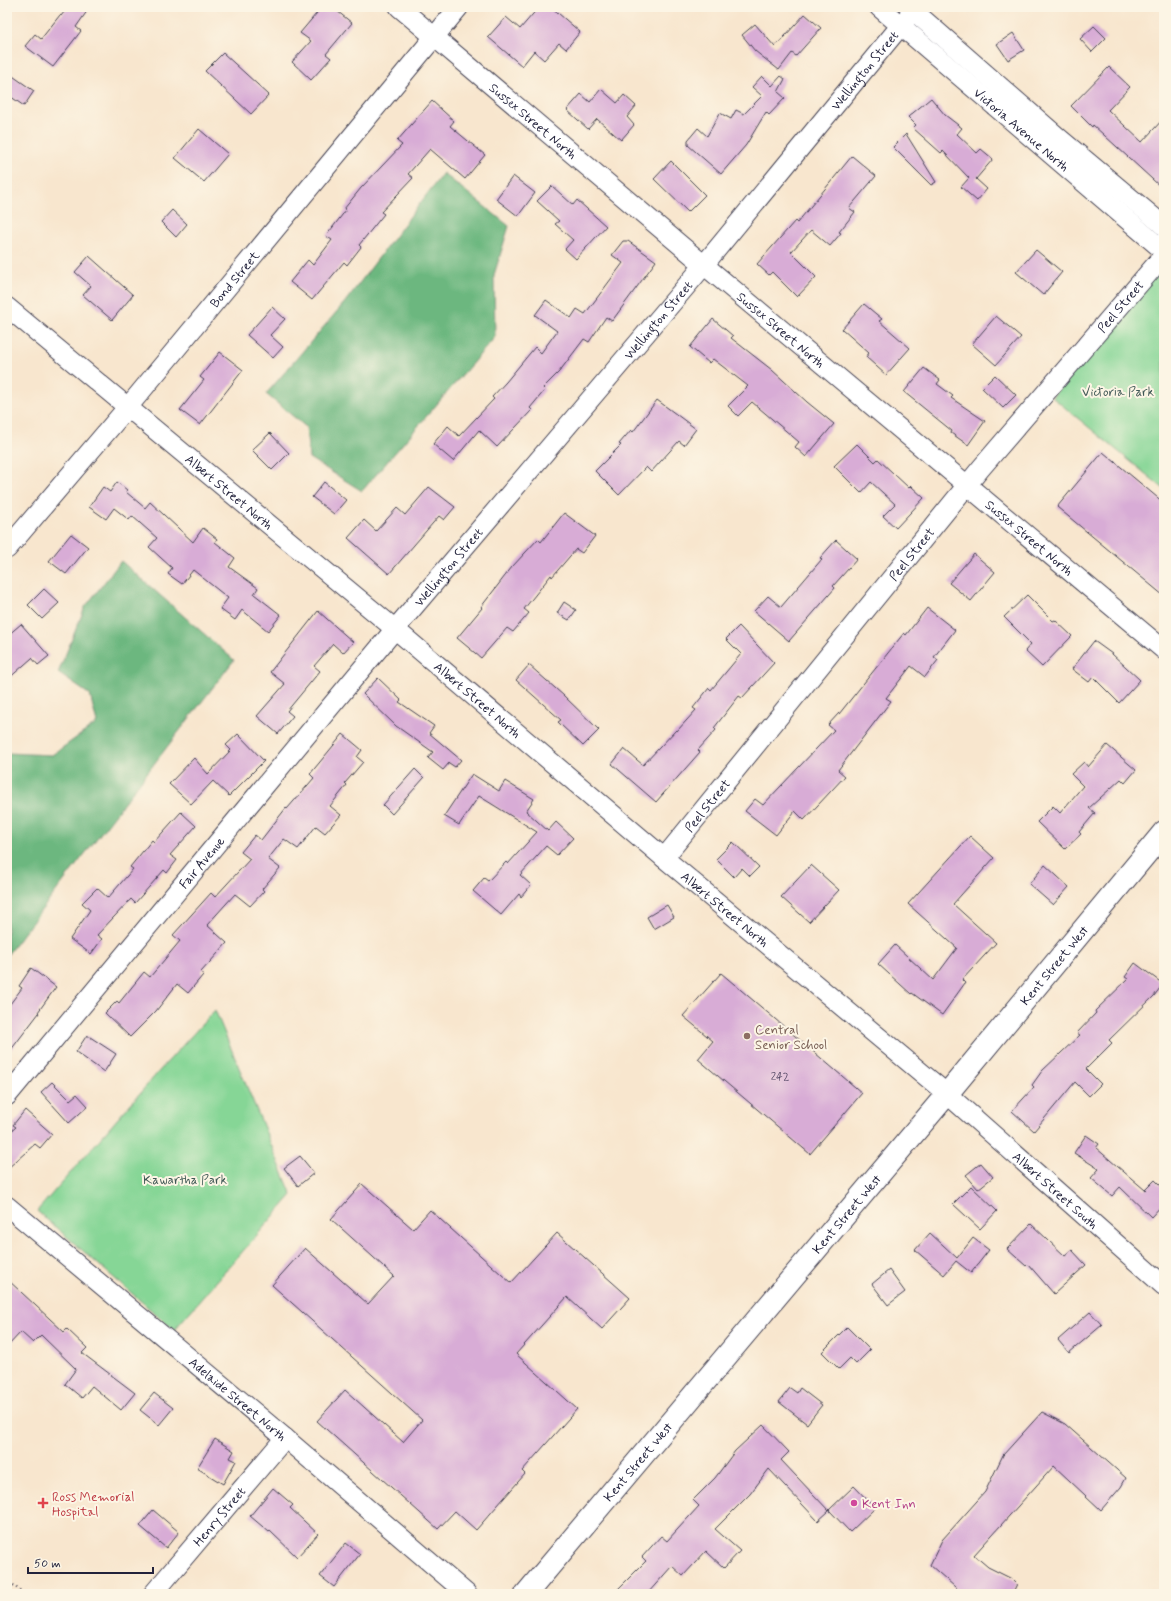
<svg xmlns="http://www.w3.org/2000/svg" width="1171" height="1601" font-family="Mynerve,sans-serif">
<style>
.green{fill:#86d696;stroke:#547c68}
.forest{fill:#6cb77f;stroke:#476c5d}
.building{fill:#d8acd6}
.lines{fill:none;stroke-linecap:round;stroke-linejoin:round}
.minor-casing{stroke:#423f51;stroke-width:21}
.secondary-casing{stroke:#423f51;stroke-width:24}
.path{stroke:#423f51;stroke-width:2.5;stroke-dasharray:1 3;stroke-linecap:butt}
.minor{stroke:#fff;stroke-width:19}
.secondary{stroke:#fff;stroke-width:22}
.education-dot{fill:#8d6e63;stroke:#fcf5e5;stroke-width:1.5}
.health-dot{fill:#e0444e;stroke:#fcf5e5;stroke-width:1.5}
.hotel-dot{fill:#d1479c;stroke:#fcf5e5;stroke-width:1.5}
.labels{text-anchor:middle;stroke-width:4;stroke-linejoin:round;paint-order:stroke}
.number-label{font-size:11px;fill:#504462}
.street-label{font-size:13px;fill:#22223b;stroke:#fcf5e5}
.park-label{font-size:13px;fill:#405856;stroke:#fcf5e5}
.education-label{font-size:13px;fill:#785e54;stroke:#fcf5e5;text-anchor:start}
.health-label{font-size:13px;fill:#be3a42;stroke:#fcf5e5;text-anchor:start}
.hotel-label{font-size:13px;fill:#b23c85;stroke:#fcf5e5;text-anchor:start}
</style>
<rect width="100%" height="100%" fill="#fcf5e5"/>
<filter id="ink" filterUnits="userSpaceOnUse"><feTurbulence type="fractalNoise" baseFrequency=".025" numOctaves="2"/><feDisplacementMap in="SourceGraphic" scale="8" xChannelSelector="R" yChannelSelector="G"/><feConvolveMatrix kernelMatrix="1 2 1 2 8 2 1 2 1" color-interpolation-filters="sRGB"/></filter>
<filter id="wash" filterUnits="userSpaceOnUse"><feTurbulence type="fractalNoise" baseFrequency=".012" numOctaves="4" result="noise"/><feDisplacementMap in="SourceGraphic" scale="16" xChannelSelector="R" yChannelSelector="G"/><feGaussianBlur stdDeviation="0.9" result="paint"/><feColorMatrix in="noise" values="0 0 0 0 0 0 0 0 0 0 0 0 0 0 0 0 0 1.4 0 .05"/><feComposite in="paint" operator="in"/></filter>
<g filter="url(#wash)">
<rect width="100%" height="100%" fill="#f8e6ce"/>
<!-- green -->
<g class="green">
<path d="M 1155,275 L 1164,282 L 1164,489 L 1052,397 Z"/>
<path d="M 215,1010 L 292,1195 L 174,1330 L 37,1211 L 161,1069 Z"/>
</g>
<!-- forest -->
<g class="forest">
<path d="M 443,173 L 509,226 L 494,275 L 495,337 L 362,491 L 309,458 L 306,427 L 266,394 L 345,302 Z"/>
<path d="M 121,561 L 234,660 L 7,955 L 7,753 L 52,755 L 97,723 L 90,695 L 58,673 L 85,607 Z"/>
</g>
<g id="blocks">
<!-- building -->
<g class="building">
<path d="M 68,7 L 90,7 L 76,27 L 81,31 L 53,67 L 25,46 L 35,34 L 41,39 L 60,15 L 61,16 Z"/>
<path d="M 322,7 L 332,7 L 352,23 L 326,54 L 331,58 L 311,80 L 292,62 L 311,41 L 300,33 Z"/>
<path d="M 539,7 L 551,7 L 580,32 L 566,49 L 559,43 L 544,60 L 534,51 L 522,66 L 488,37 L 506,17 L 520,29 Z"/>
<path d="M 805,14 L 821,28 L 796,56 L 792,53 L 779,70 L 755,51 L 742,35 L 755,24 L 775,47 Z"/>
<path d="M 1094,26 L 1106,38 L 1092,52 L 1080,39 Z"/>
<path d="M 1013,33 L 1024,50 L 1008,60 L 997,44 Z"/>
<path d="M 223,53 L 269,95 L 251,114 L 205,71 Z"/>
<path d="M 1109,67 L 1130,87 L 1108,110 L 1142,142 L 1164,118 L 1164,190 L 1093,125 L 1092,127 L 1071,106 Z"/>
<path d="M 7,72 L 34,91 L 24,106 L 7,94 Z"/>
<path d="M 762,76 L 772,86 L 781,76 L 785,79 L 778,92 L 785,98 L 769,115 L 766,112 L 746,145 L 721,174 L 688,145 L 688,140 L 698,128 L 707,136 L 720,113 L 731,119 L 736,110 L 744,114 L 762,96 L 752,87 Z"/>
<path d="M 601,89 L 617,103 L 624,95 L 636,106 L 627,117 L 634,125 L 621,140 L 597,119 L 588,129 L 567,110 L 581,94 L 590,102 Z"/>
<path d="M 931,98 L 945,115 L 962,128 L 957,134 L 977,153 L 981,149 L 993,159 L 976,179 L 987,189 L 977,201 L 961,187 L 969,178 L 943,151 L 941,153 L 913,128 L 916,125 L 908,117 Z"/>
<path d="M 432,101 L 454,121 L 450,126 L 485,155 L 465,179 L 430,149 L 408,174 L 413,178 L 381,212 L 384,214 L 359,245 L 361,247 L 347,265 L 344,262 L 312,300 L 290,282 L 308,260 L 313,265 L 332,240 L 326,236 L 346,210 L 344,209 L 361,188 L 402,145 L 397,141 Z"/>
<path d="M 199,129 L 228,154 L 204,182 L 175,158 Z"/>
<path d="M 906,134 L 936,182 L 931,185 L 893,147 Z"/>
<path d="M 852,156 L 876,176 L 849,208 L 855,212 L 839,232 L 841,233 L 830,246 L 811,230 L 791,252 L 816,277 L 797,297 L 772,272 L 769,275 L 757,264 L 795,221 L 797,223 Z"/>
<path d="M 671,161 L 705,195 L 688,212 L 654,179 Z"/>
<path d="M 513,176 L 535,193 L 518,216 L 496,199 Z"/>
<path d="M 552,186 L 573,205 L 577,200 L 606,226 L 576,259 L 565,249 L 573,240 L 555,224 L 559,221 L 537,201 Z"/>
<path d="M 172,210 L 187,224 L 176,237 L 161,222 Z"/>
<path d="M 623,241 L 628,241 L 656,261 L 612,321 L 606,317 L 589,342 L 584,339 L 559,372 L 543,388 L 545,390 L 530,408 L 532,410 L 497,447 L 479,430 L 453,461 L 433,444 L 448,426 L 459,436 L 494,399 L 492,397 L 506,382 L 535,347 L 541,353 L 557,331 L 535,315 L 546,300 L 571,318 L 577,309 L 585,314 L 623,263 L 612,255 Z"/>
<path d="M 1036,250 L 1062,272 L 1043,295 L 1016,272 Z"/>
<path d="M 89,256 L 133,295 L 112,320 L 83,295 L 91,286 L 75,272 Z"/>
<path d="M 864,304 L 882,319 L 879,321 L 910,348 L 886,375 L 866,357 L 869,353 L 842,329 Z"/>
<path d="M 272,307 L 285,319 L 270,335 L 283,347 L 273,358 L 247,335 Z"/>
<path d="M 996,316 L 1021,337 L 996,365 L 972,344 Z"/>
<path d="M 713,319 L 733,336 L 731,338 L 772,370 L 807,402 L 834,424 L 806,457 L 795,447 L 799,442 L 752,402 L 738,416 L 728,406 L 748,386 L 713,359 L 709,363 L 690,347 Z"/>
<path d="M 220,352 L 243,370 L 200,425 L 180,410 L 204,380 L 200,377 Z"/>
<path d="M 924,368 L 940,380 L 937,384 L 953,396 L 951,398 L 985,421 L 968,445 L 951,433 L 952,431 L 904,392 Z"/>
<path d="M 995,375 L 1016,395 L 1003,408 L 982,388 Z"/>
<path d="M 657,400 L 696,429 L 684,445 L 679,441 L 651,472 L 646,467 L 619,495 L 595,471 L 621,445 L 619,444 L 631,430 L 633,432 Z"/>
<path d="M 270,433 L 289,453 L 272,470 L 252,450 Z"/>
<path d="M 857,444 L 875,462 L 878,459 L 909,488 L 911,486 L 924,498 L 896,528 L 883,516 L 895,504 L 871,482 L 861,493 L 834,466 Z"/>
<path d="M 1103,452 L 1164,503 L 1164,596 L 1057,507 Z"/>
<path d="M 117,482 L 127,490 L 126,492 L 145,508 L 150,502 L 193,542 L 203,528 L 217,539 L 215,542 L 235,558 L 229,567 L 258,588 L 254,594 L 281,615 L 268,631 L 242,610 L 235,620 L 220,609 L 228,598 L 193,570 L 182,584 L 168,574 L 172,568 L 149,547 L 157,538 L 132,516 L 129,520 L 114,508 L 106,519 L 89,507 L 103,487 L 110,492 Z"/>
<path d="M 324,482 L 346,500 L 334,514 L 312,497 Z"/>
<path d="M 429,487 L 455,507 L 444,520 L 439,516 L 389,574 L 348,538 L 364,520 L 376,531 L 397,508 L 405,515 Z"/>
<path d="M 564,513 L 595,536 L 582,553 L 576,549 L 552,577 L 551,575 L 524,609 L 529,613 L 513,632 L 507,628 L 481,658 L 457,638 L 482,608 L 481,607 L 512,567 L 538,539 L 541,542 Z"/>
<path d="M 71,534 L 88,547 L 66,574 L 49,561 Z"/>
<path d="M 836,540 L 857,559 L 833,586 L 835,588 L 789,641 L 754,611 L 768,596 L 781,607 L 822,559 L 820,558 Z"/>
<path d="M 974,554 L 995,572 L 971,601 L 949,583 Z"/>
<path d="M 44,589 L 59,603 L 42,619 L 28,605 Z"/>
<path d="M 1027,595 L 1053,621 L 1055,620 L 1072,636 L 1042,667 L 1025,651 L 1031,644 L 1004,617 Z"/>
<path d="M 564,602 L 576,610 L 569,620 L 557,613 Z"/>
<path d="M 927,608 L 955,630 L 934,657 L 938,660 L 925,677 L 911,666 L 886,698 L 891,701 L 838,770 L 845,776 L 804,820 L 795,811 L 776,835 L 745,811 L 755,799 L 763,805 L 834,730 L 828,725 L 839,713 L 839,714 L 904,633 L 906,635 Z"/>
<path d="M 318,611 L 353,642 L 343,653 L 333,644 L 314,666 L 320,671 L 287,711 L 293,716 L 278,734 L 257,716 L 285,684 L 270,672 Z"/>
<path d="M 21,624 L 49,656 L 38,665 L 32,658 L 7,680 L 7,636 Z"/>
<path d="M 739,626 L 774,663 L 742,698 L 739,696 L 714,728 L 716,730 L 698,750 L 700,752 L 656,802 L 612,764 L 624,749 L 643,765 L 676,730 L 677,731 L 696,710 L 693,708 L 709,688 L 711,690 L 741,654 L 726,639 Z"/>
<path d="M 1094,641 L 1112,654 L 1140,680 L 1119,703 L 1093,677 L 1089,682 L 1072,669 Z"/>
<path d="M 529,665 L 564,696 L 599,730 L 583,746 L 558,722 L 561,720 L 516,680 Z"/>
<path d="M 378,678 L 401,700 L 399,702 L 434,726 L 429,733 L 461,760 L 455,767 L 449,763 L 443,770 L 428,758 L 433,752 L 396,726 L 363,694 Z"/>
<path d="M 238,734 L 264,761 L 229,796 L 213,781 L 191,804 L 169,784 L 194,758 L 208,774 L 231,750 L 226,745 Z"/>
<path d="M 343,734 L 362,750 L 357,757 L 363,762 L 345,783 L 347,785 L 330,806 L 341,815 L 325,833 L 316,826 L 298,849 L 284,839 L 268,859 L 280,868 L 262,889 L 264,891 L 250,906 L 235,894 L 207,925 L 227,943 L 201,972 L 203,975 L 188,993 L 177,984 L 156,1011 L 130,1037 L 105,1013 L 117,1001 L 119,1003 L 144,972 L 150,977 L 180,941 L 173,935 L 211,893 L 215,897 L 250,859 L 241,852 L 255,835 L 261,840 L 286,808 L 287,809 L 314,778 L 310,774 Z"/>
<path d="M 1107,745 L 1136,770 L 1125,783 L 1121,779 L 1089,808 L 1095,813 L 1079,832 L 1081,834 L 1065,849 L 1037,822 L 1053,806 L 1060,813 L 1083,786 L 1071,774 L 1084,762 L 1088,767 Z"/>
<path d="M 415,769 L 424,778 L 392,814 L 383,805 Z"/>
<path d="M 472,774 L 499,791 L 505,781 L 534,799 L 526,811 L 548,831 L 556,822 L 573,838 L 557,855 L 546,846 L 520,875 L 531,885 L 521,897 L 519,894 L 501,915 L 473,891 L 484,878 L 488,881 L 506,862 L 508,864 L 537,832 L 479,796 L 459,825 L 444,816 Z"/>
<path d="M 181,812 L 196,826 L 170,855 L 177,860 L 167,873 L 164,870 L 135,903 L 131,899 L 97,935 L 102,939 L 91,954 L 70,939 L 90,910 L 82,903 L 97,888 L 108,898 L 133,869 L 130,867 L 152,840 L 154,842 Z"/>
<path d="M 970,836 L 994,858 L 953,904 L 996,943 L 962,980 L 965,983 L 942,1015 L 912,993 L 911,994 L 878,964 L 895,945 L 933,980 L 957,948 L 908,904 Z"/>
<path d="M 733,842 L 759,867 L 750,876 L 742,868 L 734,877 L 716,859 Z"/>
<path d="M 811,865 L 839,890 L 809,922 L 781,897 Z"/>
<path d="M 1045,865 L 1069,887 L 1053,905 L 1029,884 Z"/>
<path d="M 667,905 L 674,917 L 654,929 L 647,917 Z"/>
<path d="M 1135,963 L 1163,984 L 1154,996 L 1109,1040 L 1112,1043 L 1086,1069 L 1101,1084 L 1089,1096 L 1075,1082 L 1034,1131 L 1012,1111 L 1034,1087 L 1032,1085 L 1042,1071 L 1080,1035 L 1077,1033 L 1096,1013 L 1095,1011 L 1128,979 L 1125,977 Z"/>
<path d="M 31,968 L 56,987 L 38,1012 L 39,1013 L 7,1055 L 7,1008 L 22,988 L 19,986 Z"/>
<path d="M 721,973 L 862,1093 L 810,1154 L 698,1059 L 713,1041 L 683,1016 Z"/>
<path d="M 87,1035 L 116,1054 L 104,1072 L 76,1052 Z"/>
<path d="M 52,1082 L 70,1100 L 77,1094 L 88,1106 L 69,1123 L 41,1092 Z"/>
<path d="M 25,1110 L 52,1134 L 40,1148 L 35,1144 L 7,1169 L 7,1135 L 16,1127 L 13,1125 Z"/>
<path d="M 1086,1135 L 1099,1144 L 1096,1148 L 1145,1190 L 1155,1180 L 1164,1189 L 1164,1203 L 1151,1217 L 1120,1187 L 1112,1196 L 1091,1178 L 1099,1169 L 1074,1153 Z"/>
<path d="M 300,1156 L 314,1173 L 298,1186 L 284,1168 Z"/>
<path d="M 981,1163 L 993,1177 L 978,1189 L 966,1175 Z"/>
<path d="M 362,1184 L 413,1229 L 430,1210 L 511,1283 L 557,1233 L 630,1298 L 602,1329 L 567,1297 L 516,1354 L 577,1409 L 522,1471 L 525,1474 L 476,1530 L 455,1511 L 438,1529 L 317,1421 L 345,1390 L 403,1442 L 422,1420 L 272,1285 L 305,1248 L 368,1304 L 394,1276 L 331,1219 Z"/>
<path d="M 971,1186 L 997,1211 L 980,1229 L 953,1204 Z"/>
<path d="M 1031,1224 L 1065,1256 L 1072,1250 L 1086,1265 L 1054,1294 L 1028,1264 L 1026,1266 L 1007,1249 Z"/>
<path d="M 930,1233 L 957,1258 L 973,1238 L 989,1250 L 971,1273 L 956,1261 L 944,1275 L 915,1250 Z"/>
<path d="M 889,1270 L 905,1292 L 888,1305 L 872,1284 Z"/>
<path d="M 7,1279 L 64,1332 L 67,1329 L 87,1348 L 82,1353 L 135,1393 L 121,1410 L 92,1386 L 82,1398 L 65,1384 L 76,1369 L 41,1335 L 33,1343 L 21,1332 L 7,1347 Z"/>
<path d="M 1090,1312 L 1102,1325 L 1069,1353 L 1058,1340 Z"/>
<path d="M 847,1327 L 870,1350 L 856,1364 L 850,1358 L 839,1369 L 822,1352 Z"/>
<path d="M 790,1388 L 797,1393 L 800,1388 L 822,1405 L 807,1424 L 779,1402 Z"/>
<path d="M 154,1393 L 173,1408 L 159,1425 L 140,1410 Z"/>
<path d="M 1042,1412 L 1065,1424 L 1126,1478 L 1121,1487 L 1101,1510 L 1054,1466 L 974,1555 L 988,1567 L 1012,1579 L 1017,1584 L 1012,1594 L 963,1594 L 930,1565 L 942,1540 L 985,1492 L 1003,1455 Z"/>
<path d="M 763,1425 L 789,1452 L 781,1460 L 829,1511 L 818,1521 L 769,1469 L 750,1494 L 715,1529 L 740,1551 L 724,1568 L 706,1551 L 683,1576 L 672,1566 L 647,1594 L 613,1594 L 646,1561 L 642,1557 L 661,1536 L 667,1541 L 699,1506 L 693,1500 L 715,1478 L 735,1451 Z"/>
<path d="M 215,1439 L 234,1451 L 230,1458 L 236,1461 L 223,1484 L 197,1468 Z"/>
<path d="M 854,1486 L 875,1508 L 850,1532 L 829,1510 Z"/>
<path d="M 273,1488 L 293,1505 L 290,1508 L 318,1534 L 297,1557 L 270,1531 L 269,1532 L 250,1516 Z"/>
<path d="M 153,1510 L 179,1532 L 166,1548 L 140,1526 Z"/>
<path d="M 346,1543 L 360,1554 L 334,1587 L 320,1576 Z"/>
</g>
</g>
</g>
<g filter="url(#ink)">
<use href="#blocks" fill-opacity="0" stroke="#423f51" stroke-width="1"/>
<g class="lines">
<defs>
<g id="minor">
<path id="s1" d="M 399,7 L 704,265 L 1164,650"/>
<path id="s2" d="M 879,7 L 1164,251"/>
<path d="M 909,7 L 1060,139 L 1164,226"/>
<path id="s3" d="M 7,307 L 395,629 L 664,858 L 947,1094 L 1164,1286"/>
<path id="s4" d="M 7,549 L 138,395 L 459,7"/>
<path id="s5" d="M 664,858 L 981,468 L 1164,255"/>
<path id="s6" d="M 7,1096 L 395,629 L 694,277 L 916,7"/>
<path id="s7" d="M 7,1206 L 285,1438 L 467,1594"/>
<path id="s8" d="M 153,1594 L 285,1438"/>
</g>
<g id="secondary">
<path id="s9" d="M 526,1594 L 947,1094 L 1164,832"/>
</g>
</defs>
<!-- minor casing -->
<use href="#minor" class="minor-casing"/>
<!-- secondary casing -->
<use href="#secondary" class="secondary-casing"/>
<!-- path -->
<path class="path" d="M 7,1580 L 24,1594"/>
<!-- minor -->
<use href="#minor" class="minor"/>
<!-- secondary -->
<use href="#secondary" class="secondary"/>
</g>
</g>
<!-- markers -->
<circle class="education-dot" cx="747" cy="1036" r="4"/>
<path class="health-dot" d="M41 1497h4v4h4v4h-4v4h-4v-4h-4v-4h4z"/>
<circle class="hotel-dot" cx="854" cy="1503" r="4"/>
<g class="labels">
<!-- number labels -->
<g class="number-label">
<text x="780" y="1080">242</text>
</g>
<!-- street labels -->
<g class="street-label">
<text dy="5" stroke="none"><textPath href="#s6" startOffset="1337">Wellington Street</textPath></text>
<text dy="5" stroke="none"><textPath href="#s1" startOffset="176">Sussex Street North</textPath></text>
<text dy="5" stroke="none"><textPath href="#s2" startOffset="188">Victoria Avenue North</textPath></text>
<text dy="5" stroke="none"><textPath href="#s4" startOffset="353">Bond Street</textPath></text>
<text dy="5" stroke="none"><textPath href="#s5" startOffset="716">Peel Street</textPath></text>
<text dy="5" stroke="none"><textPath href="#s6" startOffset="1013">Wellington Street</textPath></text>
<text dy="5" stroke="none"><textPath href="#s1" startOffset="500">Sussex Street North</textPath></text>
<text dy="5" stroke="none"><textPath href="#s3" startOffset="289">Albert Street North</textPath></text>
<text dy="5" stroke="none"><textPath href="#s1" startOffset="824">Sussex Street North</textPath></text>
<text dy="5" stroke="none"><textPath href="#s5" startOffset="392">Peel Street</textPath></text>
<text dy="5" stroke="none"><textPath href="#s6" startOffset="689">Wellington Street</textPath></text>
<text dy="5" stroke="none"><textPath href="#s3" startOffset="613">Albert Street North</textPath></text>
<text dy="5" stroke="none"><textPath href="#s5" startOffset="68">Peel Street</textPath></text>
<text dy="5" stroke="none"><textPath href="#s6" startOffset="304">Fair Avenue</textPath></text>
<text dy="5" stroke="none"><textPath href="#s3" startOffset="937">Albert Street North</textPath></text>
<text dy="5" stroke="none"><textPath href="#s9" startOffset="821">Kent Street West</textPath></text>
<text dy="5" stroke="none"><textPath href="#s3" startOffset="1371">Albert Street South</textPath></text>
<text dy="5" stroke="none"><textPath href="#s9" startOffset="497">Kent Street West</textPath></text>
<text dy="5" stroke="none"><textPath href="#s7" startOffset="301">Adelaide Street North</textPath></text>
<text dy="5" stroke="none"><textPath href="#s9" startOffset="173">Kent Street West</textPath></text>
<text dy="5" stroke="none"><textPath href="#s8" startOffset="102">Henry Street</textPath></text>
</g>
<!-- park labels -->
<g class="park-label">
<text x="1118" y="396">Victoria Park</text>
<text x="185" y="1184">Kawartha Park</text>
</g>
<!-- education labels -->
<g class="education-label">
<text x="755" y="1034">Central<tspan x="755" dy="15">Senior School</tspan></text>
</g>
<!-- health labels -->
<g class="health-label">
<text x="52" y="1501">Ross Memorial<tspan x="52" dy="15">Hospital</tspan></text>
</g>
<!-- hotel labels -->
<g class="hotel-label">
<text x="862" y="1508">Kent Inn</text>
</g>
</g>
<!-- margin -->
<rect width="1171" height="1601" fill="none" stroke="#fcf5e5" stroke-width="24"/>
<!-- scale -->
<path d="M28 1567v6h125v-6" fill="none" stroke="#22223b" stroke-width="2"/>
<text x="34" y="1567" font-size="12" fill="#22223b" stroke="#fcf5e5" stroke-width="3" paint-order="stroke">50 m</text>
</svg>
